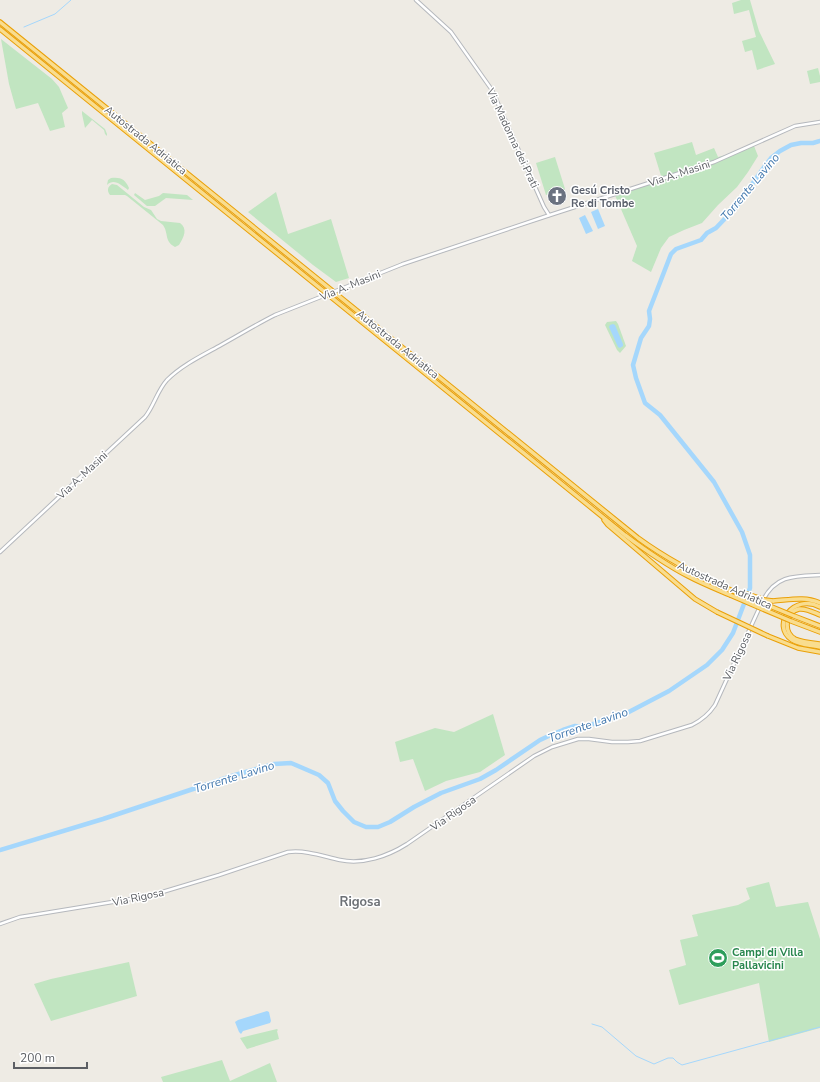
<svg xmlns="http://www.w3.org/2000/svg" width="820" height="1082" font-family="'Nunito Sans',sans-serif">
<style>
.green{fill:#c1e5c1}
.water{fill:#a5d7fc}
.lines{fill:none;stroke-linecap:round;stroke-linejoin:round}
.stream{stroke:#a5d7fc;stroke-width:1}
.river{stroke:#a5d7fc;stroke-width:4.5}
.secondary-casing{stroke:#b5b8bd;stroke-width:4.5}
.highway-casing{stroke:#eaa008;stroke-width:5.5}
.secondary{stroke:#fff;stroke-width:2.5}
.highway{stroke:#f9dd8f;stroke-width:3.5}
.secondary-bridge-casing{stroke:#b5b8bd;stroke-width:4.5;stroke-linecap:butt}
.highway-bridge-casing{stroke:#eaa008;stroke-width:5.5;stroke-linecap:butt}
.secondary-bridge{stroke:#fff;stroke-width:2.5}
.highway-bridge{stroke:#f9dd8f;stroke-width:3.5}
.labels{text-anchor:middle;stroke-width:3;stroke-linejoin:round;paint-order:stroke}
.street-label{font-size:11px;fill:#5c5f64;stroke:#fff}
.worship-label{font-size:11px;font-weight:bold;fill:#5b616d;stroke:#fff;text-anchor:start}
.leisure-label{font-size:11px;font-weight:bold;fill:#27864d;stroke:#fff;text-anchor:start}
.water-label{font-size:12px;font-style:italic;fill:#4278ae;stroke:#fff}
.quarter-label{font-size:13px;font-weight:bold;fill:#6d7176;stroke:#fff}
</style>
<rect width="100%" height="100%" fill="#eeebe4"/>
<!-- green -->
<g class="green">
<path d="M 741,0 L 750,0 L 759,31 L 775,64 L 757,70 L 752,50 L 745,52 L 742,41 L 756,37 L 749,10 L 734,14 L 732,3 Z"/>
<path d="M 1,39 L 52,79 L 59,87 L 68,108 L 62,113 L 65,127 L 50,131 L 38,103 L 16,109 L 9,84 Z"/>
<path d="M 818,68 L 820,76 L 820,82 L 810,84 L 807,71 Z"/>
<path d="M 82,111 L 105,129 L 107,134 L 107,136 L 105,134 L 104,130 L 92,120 L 85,128 L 82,114 Z"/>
<path d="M 692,142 L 696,155 L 714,148 L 718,157 L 748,149 L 754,146 L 758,156 L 748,172 L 737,187 L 718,205 L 702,223 L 684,230 L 669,237 L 661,248 L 651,272 L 632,261 L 637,246 L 614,193 L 662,179 L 654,153 Z"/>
<path d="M 555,157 L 565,189 L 546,195 L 536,163 Z"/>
<path d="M 111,178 C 121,177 125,179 129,188 L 128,190 C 121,185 114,178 107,185 L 108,180 Z"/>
<path d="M 112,184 L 117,185 L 144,207 L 151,210 L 157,219 L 161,221 L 180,223 C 188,229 184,237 179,245 L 175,247 C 164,241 169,234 163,225 L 127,196 L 125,195 L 110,195 C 107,191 107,187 112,184 Z"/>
<path d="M 276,192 L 288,234 L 331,219 L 349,278 L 336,282 L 313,265 L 248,212 Z"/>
<path d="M 135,193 L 145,200 L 159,196 L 163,193 L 187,195 L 193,200 L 166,198 L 155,206 L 147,206 L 134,195 Z"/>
<path d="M 616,321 L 618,324 L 626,346 L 620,353 L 617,350 L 605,325 L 607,322 Z"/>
<path d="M 493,714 L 505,755 L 480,772 L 446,781 L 425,791 L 413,759 L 400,762 L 395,742 L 435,728 L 454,732 Z"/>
<path d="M 769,882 L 776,907 L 808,902 L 820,939 L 820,1028 L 769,1042 L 759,983 L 679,1005 L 669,970 L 686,965 L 680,940 L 698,936 L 692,915 L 738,905 L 750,899 L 746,888 Z"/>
<path d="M 129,962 L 137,996 L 51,1021 L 34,984 L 51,979 Z"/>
<path d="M 277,1029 L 278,1030 L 277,1031 L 279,1039 L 247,1049 L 240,1038 Z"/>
<path d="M 222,1060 L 230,1081 L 270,1063 L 277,1082 L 163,1082 L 161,1077 Z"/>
</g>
<!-- water -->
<g class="water">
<path d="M 598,209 L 605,226 L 598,229 L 591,212 Z"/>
<path d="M 585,215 L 593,231 L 586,234 L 579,218 Z"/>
<path d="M 613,324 L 615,325 L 623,344 L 623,346 L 620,348 L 618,347 L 609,327 L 610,325 Z"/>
<path d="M 267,1011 L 269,1012 L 271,1021 L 270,1023 L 243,1031 L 241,1034 L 239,1032 L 235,1022 L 238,1020 Z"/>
</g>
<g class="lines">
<!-- stream -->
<g class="stream">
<path d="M 24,27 L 55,14 L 71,0"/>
<path d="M 592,1024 L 602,1027 L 636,1056 L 654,1064 L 668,1058 L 673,1058 L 677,1062 L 682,1065 L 820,1027"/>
</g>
<!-- river -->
<path class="river" d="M 0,850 L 103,819 L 235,775 L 274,764 L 291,763 L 319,775 L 328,783 L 335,801 L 343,811 L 354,822 L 366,827 L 378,827 L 390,822 L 414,807 L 441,793 L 480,779 L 496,770 L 540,740 L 553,734 L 563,730 L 575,726 L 582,727 L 593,724 L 625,714 L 669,691 L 707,665 L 722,650 L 733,633 L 750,588 L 750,555 L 742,532 L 714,482 L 660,415 L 645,403 L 636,378 L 633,365 L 641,338 L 649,326 L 650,319 L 649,311 L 671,254 L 676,249 L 701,240 L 707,233 L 716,228 L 736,207 L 762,170 L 771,158 L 780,151 L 791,145 L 801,143 L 813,143 L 820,141"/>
<defs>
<g id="secondary">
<path d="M 416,0 L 451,32 L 492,90 L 544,207 L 549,215"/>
<path d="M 403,264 L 550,215 L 714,162 L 795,126 L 820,122"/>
<path d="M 0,552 L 145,417 C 154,406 157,391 167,380 C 182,365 203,355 221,345 C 239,335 257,324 275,315"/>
<path d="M 0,924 L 20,917 L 33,915 L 149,896 L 219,875 L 288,852 C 307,850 322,856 340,860 C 363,865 388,856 407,844 L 534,756 L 552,747 L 578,739 L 589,739 L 612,742 L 628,742 L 640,741 L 692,725 C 702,720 709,714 715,705 L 763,600 C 776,575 794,576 820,575"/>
</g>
<g id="highway">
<path d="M 0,22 L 638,538 C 668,560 699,576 733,591"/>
<path d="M 0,29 L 625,535 C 645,550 665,564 688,576 C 701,583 716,589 730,595"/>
<path d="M 604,520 L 608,525 L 695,599 L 717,612"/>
<path d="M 773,601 C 789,600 805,596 820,603"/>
<path d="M 820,607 C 794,593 770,625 792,640 C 800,645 811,645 820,647"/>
<path d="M 820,615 C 813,612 806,608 799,609 C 785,612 783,632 795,639 C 802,642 812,643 820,644"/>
<path d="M 794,616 L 820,626"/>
<path d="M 791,621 L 820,632"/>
<path d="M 768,636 L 798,648 L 820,652"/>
</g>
</defs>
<!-- secondary casing -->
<use href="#secondary" class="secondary-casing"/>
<!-- highway casing -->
<use href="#highway" class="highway-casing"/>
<!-- secondary -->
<use href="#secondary" class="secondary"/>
<!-- highway -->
<use href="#highway" class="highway"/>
<defs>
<path id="secondary-bridge" d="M 275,315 L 346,287 L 368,278 L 403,264"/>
<g id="highway-bridge">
<path d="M 733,591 L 794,616"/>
<path d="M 744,593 L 765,600 L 773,601"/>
<path d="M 730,595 L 791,621"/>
<path d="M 717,612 L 768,636"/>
</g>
</defs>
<!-- secondary-bridge casing -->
<use href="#secondary-bridge" class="secondary-bridge-casing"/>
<!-- highway-bridge casing -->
<use href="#highway-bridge" class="highway-bridge-casing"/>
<!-- secondary-bridge -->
<use href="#secondary-bridge" class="secondary-bridge"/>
<!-- highway-bridge -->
<use href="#highway-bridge" class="highway-bridge"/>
</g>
<!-- icons -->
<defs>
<symbol id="church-disc" viewBox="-11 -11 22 22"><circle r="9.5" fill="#6b7280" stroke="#fff"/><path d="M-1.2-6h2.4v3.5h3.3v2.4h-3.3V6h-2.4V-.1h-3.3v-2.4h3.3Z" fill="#fff"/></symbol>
<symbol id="stadium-disc" viewBox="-11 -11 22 22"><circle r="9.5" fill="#2e9e5b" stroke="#fff"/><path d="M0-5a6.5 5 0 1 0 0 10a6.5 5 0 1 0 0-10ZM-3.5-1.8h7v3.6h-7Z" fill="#fff"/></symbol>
</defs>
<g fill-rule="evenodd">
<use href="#church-disc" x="546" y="185" width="22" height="22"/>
<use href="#stadium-disc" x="707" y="947" width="22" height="22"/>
</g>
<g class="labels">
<!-- street labels -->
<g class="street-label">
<text transform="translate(513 138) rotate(65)" y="4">Via Madonna dei Prati</text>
<text transform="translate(146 140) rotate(39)" y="4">Autostrada Adriatica</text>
<text transform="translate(679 173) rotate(-18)" y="4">Via A. Masini</text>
<text transform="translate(350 285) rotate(-22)" y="4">Via A. Masini</text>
<text transform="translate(398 344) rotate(39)" y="4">Autostrada Adriatica</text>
<text transform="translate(82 475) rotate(-43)" y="4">Via A. Masini</text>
<text transform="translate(725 585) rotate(24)" y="4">Autostrada Adriatica</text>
<text transform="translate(737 656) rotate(-65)" y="4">Via Rigosa</text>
<text transform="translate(453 813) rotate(-35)" y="4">Via Rigosa</text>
<text transform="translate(138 897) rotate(-12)" y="4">Via Rigosa</text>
</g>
<!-- worship labels -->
<g class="worship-label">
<text x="571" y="194">Gesú Cristo<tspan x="571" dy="13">Re di Tombe</tspan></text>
</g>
<!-- leisure labels -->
<g class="leisure-label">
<text x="732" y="956">Campi di Villa<tspan x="732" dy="13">Pallavicini</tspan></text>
</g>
<!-- water labels -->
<g class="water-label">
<text transform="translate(750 187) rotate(-50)" y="4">Torrente Lavino</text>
<text transform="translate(588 725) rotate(-19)" y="4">Torrente Lavino</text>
<text transform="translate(234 777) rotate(-17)" y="4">Torrente Lavino</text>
</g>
<!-- quarter labels -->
<g class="quarter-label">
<text x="360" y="906">Rigosa</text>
</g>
</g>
<!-- scale -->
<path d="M14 1062v6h73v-6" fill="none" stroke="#5c5f64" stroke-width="2"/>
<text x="20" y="1062" font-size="12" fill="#5c5f64" stroke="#ffffff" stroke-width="3" paint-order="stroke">200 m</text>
</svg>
